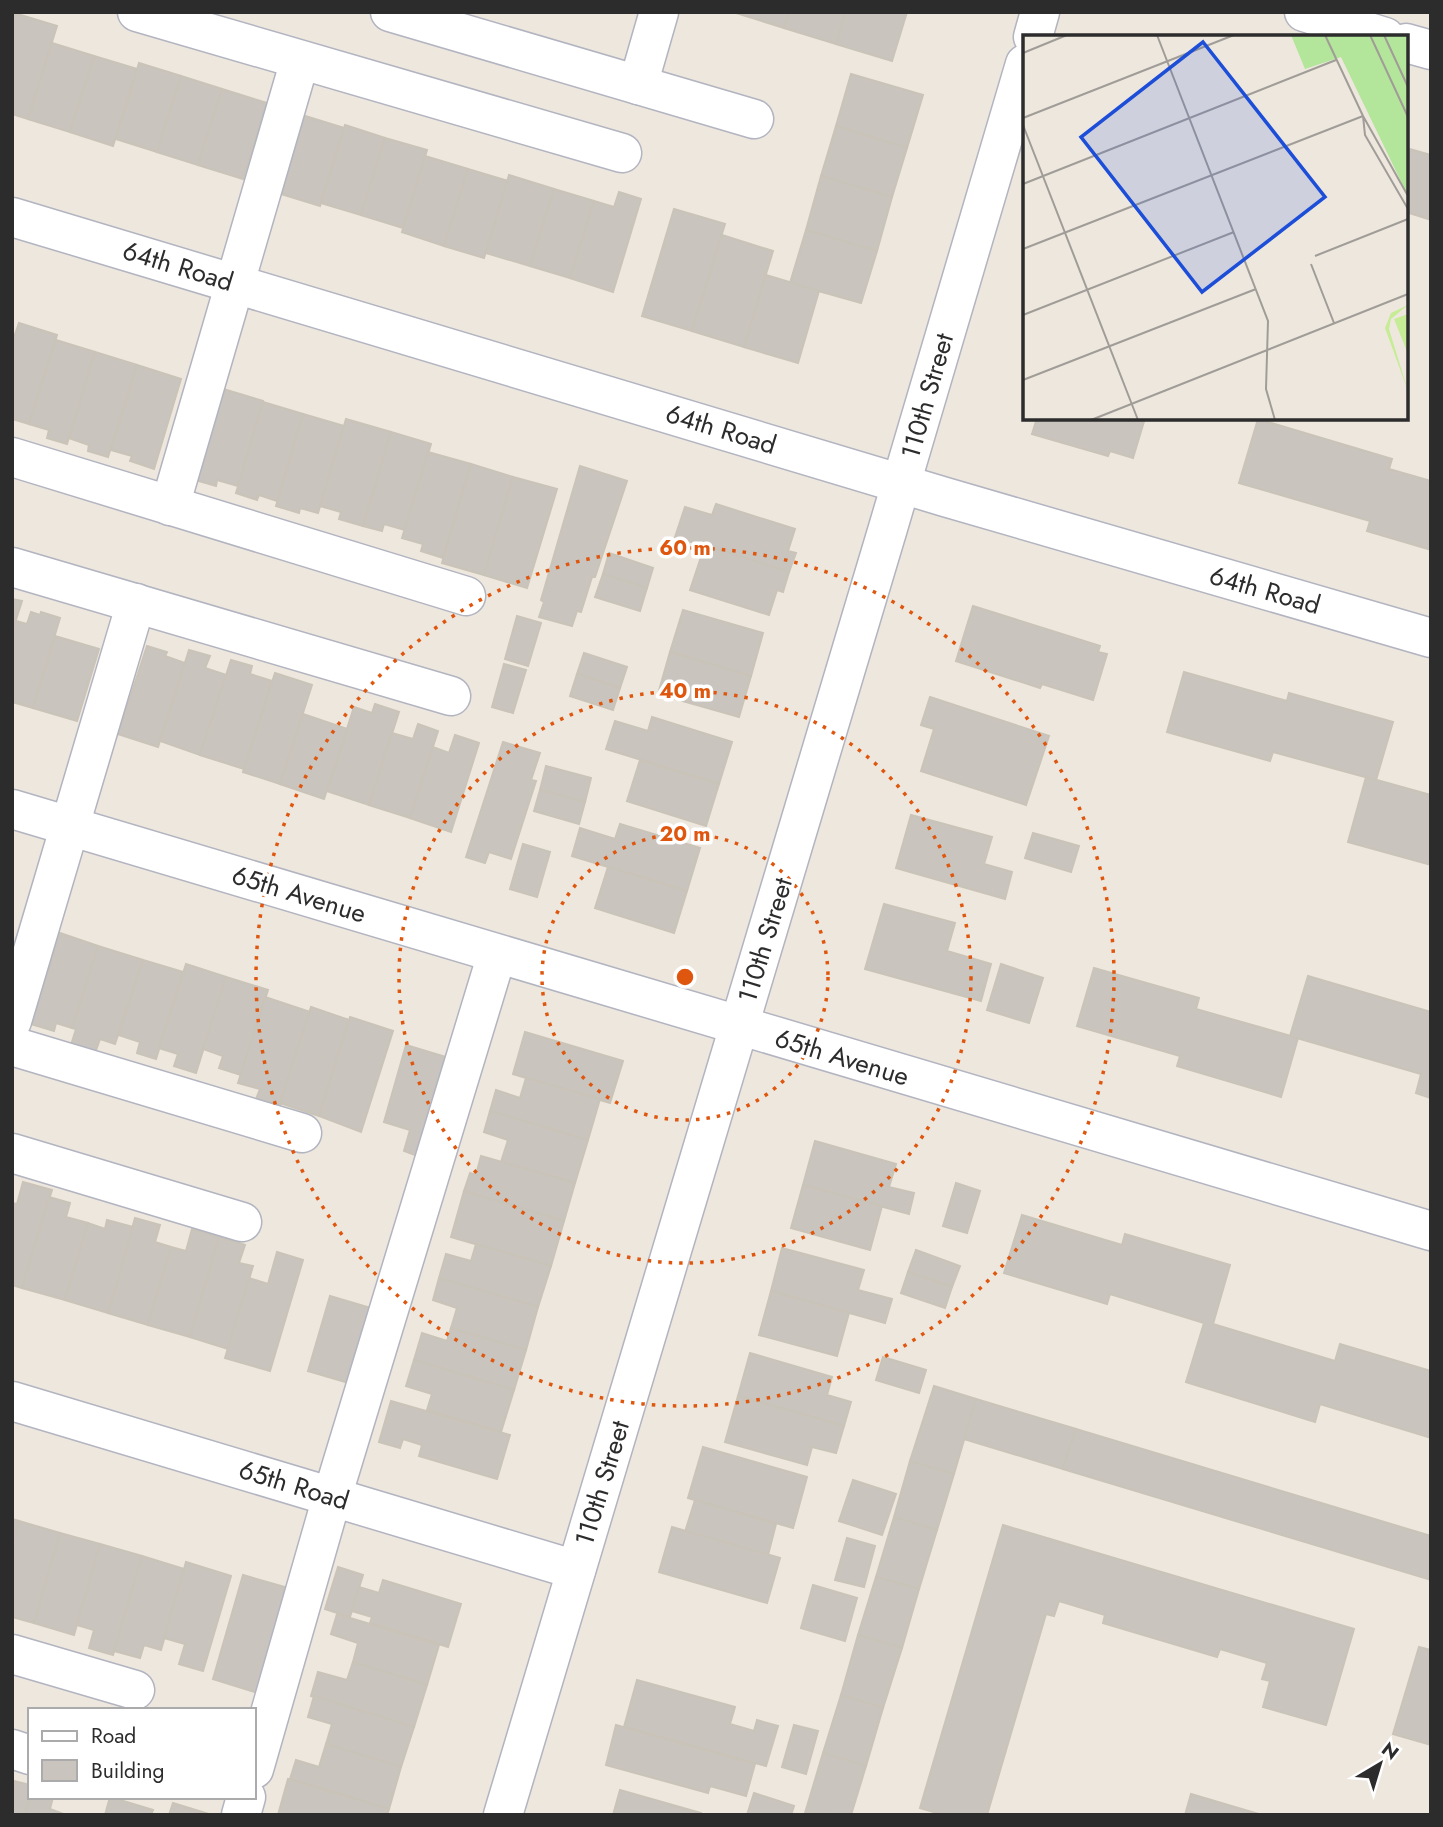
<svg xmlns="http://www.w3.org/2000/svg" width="1443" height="1827" font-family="Jost,sans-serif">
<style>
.building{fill:#c9c4be;stroke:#c9c3b8;stroke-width:2}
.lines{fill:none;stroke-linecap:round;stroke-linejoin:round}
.minor-casing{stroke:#b2b4c0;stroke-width:41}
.minor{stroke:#fff;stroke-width:38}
.ring{fill:none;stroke:#df570e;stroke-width:3.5;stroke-dasharray:3.5 7}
.labels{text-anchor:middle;stroke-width:7;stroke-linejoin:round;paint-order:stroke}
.street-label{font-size:26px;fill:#2c2c2c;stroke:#fff}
.inset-road{fill:none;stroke:#a09c97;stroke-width:2}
.view{fill:#1d4ed8;fill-opacity:0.15;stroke:#1d4ed8;stroke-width:3.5}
.inset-edge{fill:none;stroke:#2c2c2c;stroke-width:3.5}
.centre{fill:#df570e;stroke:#fff;stroke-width:3.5}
.ring-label{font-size:21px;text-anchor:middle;font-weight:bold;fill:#df570e;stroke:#fff;stroke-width:7;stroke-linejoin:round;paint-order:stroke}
</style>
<rect width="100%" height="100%" fill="#eee7de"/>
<!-- building -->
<g class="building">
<path d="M 733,12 L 789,12 L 784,28 Z"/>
<path d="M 789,12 L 846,12 L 836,44 L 784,28 Z"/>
<path d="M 846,12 L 907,12 L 892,61 L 836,44 Z"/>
<path d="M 14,13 L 57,26 L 28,119 L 12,114 L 12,20 Z"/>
<path d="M 52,43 L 94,56 L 70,132 L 28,119 Z"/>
<path d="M 94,56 L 137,69 L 113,146 L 70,132 Z"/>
<path d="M 139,63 L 181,76 L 157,152 L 116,139 Z"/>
<path d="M 851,74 L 923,95 L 907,148 L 836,126 Z"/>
<path d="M 181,76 L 222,89 L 198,165 L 157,152 Z"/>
<path d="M 222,89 L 267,103 L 243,179 L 198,165 Z"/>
<path d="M 302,115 L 344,128 L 320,206 L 278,193 Z"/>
<path d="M 345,125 L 385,138 L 361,215 L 321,203 Z"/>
<path d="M 836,126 L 907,148 L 892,197 L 821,176 Z"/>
<path d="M 385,138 L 427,150 L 403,228 L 361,215 Z"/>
<path d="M 1406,148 L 1431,155 L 1431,220 L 1406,212 Z"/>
<path d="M 425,156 L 468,169 L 444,246 L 402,232 Z"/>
<path d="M 468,169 L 508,181 L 484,258 L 444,246 Z"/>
<path d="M 509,175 L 554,189 L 530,266 L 486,253 Z"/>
<path d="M 821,176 L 892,197 L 877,251 L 806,230 Z"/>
<path d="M 554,189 L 594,201 L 570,278 L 530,266 Z"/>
<path d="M 619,192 L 641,199 L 613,292 L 570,278 L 594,201 L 614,207 Z"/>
<path d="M 674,209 L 725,224 L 692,331 L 642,316 Z"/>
<path d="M 806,230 L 877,251 L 861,303 L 790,283 Z"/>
<path d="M 722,235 L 773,251 L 744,347 L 692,331 Z"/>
<path d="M 766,275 L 819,291 L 798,363 L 744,347 Z"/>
<path d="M 19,323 L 57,335 L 29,424 L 12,419 L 12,343 Z"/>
<path d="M 56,340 L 95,352 L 67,444 L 47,438 L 49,430 L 29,424 Z"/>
<path d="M 95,352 L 137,365 L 108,457 L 88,451 L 89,445 L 69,438 Z"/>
<path d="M 137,365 L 181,379 L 154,469 L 130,461 L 132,456 L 111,450 Z"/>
<path d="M 220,388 L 263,401 L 238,486 L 217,480 L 216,486 L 192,479 Z"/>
<path d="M 263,402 L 303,414 L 277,501 L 259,495 L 257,500 L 236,493 Z"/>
<path d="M 303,414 L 344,426 L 318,513 L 300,508 L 299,513 L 276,506 Z"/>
<path d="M 1037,418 L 1145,418 L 1133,458 L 1110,451 L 1108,456 L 1032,434 Z"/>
<path d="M 346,419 L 391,432 L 363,526 L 339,519 L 341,512 L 320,506 Z"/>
<path d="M 1258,419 L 1392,459 L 1389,469 L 1431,481 L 1431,550 L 1367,531 L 1370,521 L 1239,483 Z"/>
<path d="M 391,432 L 431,444 L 405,530 L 384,524 L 382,531 L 363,526 Z"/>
<path d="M 428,452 L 471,464 L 443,558 L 421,551 L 423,544 L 402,538 Z"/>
<path d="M 471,464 L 513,477 L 484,575 L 442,563 Z"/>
<path d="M 580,466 L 627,481 L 595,577 L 592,577 L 581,612 L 577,611 L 572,626 L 539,617 L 544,602 L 541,600 Z"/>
<path d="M 513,477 L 557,489 L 527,588 L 484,575 Z"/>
<path d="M 716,504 L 795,529 L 788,551 L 796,553 L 789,572 L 675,537 L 685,507 L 712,515 Z"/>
<path d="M 705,545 L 789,572 L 783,592 L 777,590 L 769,615 L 690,590 Z"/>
<path d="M 609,553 L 653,568 L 647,588 L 603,574 Z"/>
<path d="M 603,574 L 647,588 L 640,611 L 595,597 Z"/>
<path d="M 12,599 L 22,601 L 12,632 Z"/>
<path d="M 973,606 L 1100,646 L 1098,652 L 1107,654 L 1093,700 L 1042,684 L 1040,688 L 956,661 Z"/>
<path d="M 683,610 L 763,633 L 751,676 L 670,652 Z"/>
<path d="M 31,612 L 40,615 L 41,612 L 60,618 L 33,708 L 12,702 L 12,632 L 16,621 L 27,624 Z"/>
<path d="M 517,616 L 541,623 L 528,666 L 505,659 Z"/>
<path d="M 55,636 L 99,649 L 77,721 L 33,708 Z"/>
<path d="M 147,646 L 167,652 L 165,656 L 185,663 L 158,747 L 118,734 Z"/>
<path d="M 189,650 L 210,656 L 205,668 L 226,675 L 200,755 L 160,741 Z"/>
<path d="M 670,652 L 751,676 L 739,717 L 658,694 Z"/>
<path d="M 584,653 L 627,667 L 620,688 L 577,674 Z"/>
<path d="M 231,660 L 252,666 L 250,674 L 272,681 L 244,769 L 200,755 Z"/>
<path d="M 504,664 L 526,670 L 513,713 L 492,707 Z"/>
<path d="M 1184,672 L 1287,701 L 1289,693 L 1393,722 L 1376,780 L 1273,752 L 1270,761 L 1167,732 Z"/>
<path d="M 275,673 L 312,685 L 280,784 L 243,772 Z"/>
<path d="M 577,674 L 620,688 L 613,710 L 570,696 Z"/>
<path d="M 930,697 L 1049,736 L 1026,805 L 921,771 L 934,729 L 921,725 Z"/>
<path d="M 375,704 L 399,712 L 369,805 L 327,791 L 354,707 L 372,713 Z"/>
<path d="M 303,714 L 347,729 L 324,799 L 280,784 Z"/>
<path d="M 652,717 L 732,742 L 719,784 L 606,749 L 615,721 L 648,731 Z"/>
<path d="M 418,724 L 438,731 L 410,818 L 369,805 L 392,733 L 413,739 Z"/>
<path d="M 455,735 L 479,743 L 451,832 L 410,818 L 433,747 L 449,753 Z"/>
<path d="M 503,742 L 540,753 L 531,780 L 536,781 L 511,859 L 489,852 L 485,863 L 466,857 Z"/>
<path d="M 640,760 L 719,784 L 706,826 L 627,801 Z"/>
<path d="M 546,766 L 591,778 L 585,802 L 540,790 Z"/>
<path d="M 1366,777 L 1431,795 L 1431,865 L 1348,842 Z"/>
<path d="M 540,790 L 585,802 L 579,824 L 534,811 Z"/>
<path d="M 911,815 L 992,837 L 984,864 L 1012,872 L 1005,899 L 896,868 Z"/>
<path d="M 620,824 L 700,848 L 687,891 L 572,856 L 580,828 L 615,839 Z"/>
<path d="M 1033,833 L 1079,846 L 1071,872 L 1025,858 Z"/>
<path d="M 523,844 L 550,852 L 537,897 L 510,889 Z"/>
<path d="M 608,867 L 687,891 L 674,933 L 595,908 Z"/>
<path d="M 884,904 L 955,923 L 947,951 L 991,964 L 981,1001 L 865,969 Z"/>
<path d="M 60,933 L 98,946 L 72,1028 L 56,1023 L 54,1031 L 31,1024 Z"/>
<path d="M 98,946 L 143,960 L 115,1044 L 100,1039 L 95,1053 L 71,1045 L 76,1029 L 72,1028 Z"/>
<path d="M 143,960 L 183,972 L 156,1059 L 137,1053 L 140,1042 L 119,1035 Z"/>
<path d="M 186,964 L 226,977 L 196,1073 L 174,1066 L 178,1054 L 159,1048 Z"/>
<path d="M 1001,964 L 1043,978 L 1029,1023 L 987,1010 Z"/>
<path d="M 1094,968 L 1199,998 L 1196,1009 L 1298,1038 L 1281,1097 L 1177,1066 L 1180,1056 L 1077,1026 Z"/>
<path d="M 1308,976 L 1431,1012 L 1431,1098 L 1416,1093 L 1421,1074 L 1290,1036 Z"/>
<path d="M 226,977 L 268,990 L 241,1075 L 219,1068 L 223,1056 L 203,1049 Z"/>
<path d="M 265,997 L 310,1012 L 280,1106 L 256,1099 L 260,1089 L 238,1083 Z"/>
<path d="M 311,1007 L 349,1020 L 319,1116 L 280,1103 Z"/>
<path d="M 350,1017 L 393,1031 L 361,1132 L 319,1116 Z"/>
<path d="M 525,1032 L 623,1061 L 610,1103 L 513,1074 Z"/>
<path d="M 406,1045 L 449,1058 L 420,1157 L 404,1151 L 410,1130 L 384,1122 Z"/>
<path d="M 526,1078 L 600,1099 L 588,1140 L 490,1111 L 496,1090 L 520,1098 Z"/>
<path d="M 490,1111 L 588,1140 L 575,1183 L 501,1162 L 508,1140 L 484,1132 Z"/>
<path d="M 815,1141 L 896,1164 L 889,1187 L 914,1193 L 909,1214 L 803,1185 Z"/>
<path d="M 481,1156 L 575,1183 L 564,1221 L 464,1191 L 470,1173 L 476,1175 Z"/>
<path d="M 23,1182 L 52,1190 L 22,1288 L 12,1285 L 12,1203 L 17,1204 Z"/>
<path d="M 956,1183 L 980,1191 L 967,1233 L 943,1226 Z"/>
<path d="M 803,1185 L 882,1206 L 870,1250 L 791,1228 Z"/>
<path d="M 464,1191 L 564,1221 L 551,1266 L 451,1237 Z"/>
<path d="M 49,1197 L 70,1203 L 66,1217 L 88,1223 L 65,1300 L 22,1288 Z"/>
<path d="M 1022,1215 L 1122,1245 L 1125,1234 L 1230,1265 L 1213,1324 L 1335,1361 L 1340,1344 L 1431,1371 L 1431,1438 L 1320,1404 L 1315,1422 L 1186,1382 L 1204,1323 L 1110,1294 L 1107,1304 L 1004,1273 Z"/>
<path d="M 135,1218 L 160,1225 L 155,1242 L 171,1247 L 148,1325 L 108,1313 Z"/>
<path d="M 107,1220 L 133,1227 L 108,1313 L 65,1300 L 88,1223 L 105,1229 Z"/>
<path d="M 192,1229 L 219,1237 L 190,1337 L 148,1325 L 171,1247 L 186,1251 Z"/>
<path d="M 219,1237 L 245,1245 L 239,1263 L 253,1266 L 228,1349 L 190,1337 Z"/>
<path d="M 476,1244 L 551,1266 L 538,1307 L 439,1278 L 446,1254 L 471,1261 Z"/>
<path d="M 782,1248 L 864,1270 L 858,1290 L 892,1299 L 885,1323 L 771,1291 Z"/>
<path d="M 916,1250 L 960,1266 L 952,1287 L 908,1272 Z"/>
<path d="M 277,1252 L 303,1260 L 270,1371 L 225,1358 L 249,1278 L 268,1284 Z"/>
<path d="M 908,1272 L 952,1287 L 945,1308 L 901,1293 Z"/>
<path d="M 439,1278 L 538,1307 L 526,1350 L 451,1328 L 457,1308 L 433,1300 Z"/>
<path d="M 771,1291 L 849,1313 L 837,1356 L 759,1335 Z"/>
<path d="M 330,1296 L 374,1309 L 352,1384 L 308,1371 Z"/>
<path d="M 451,1328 L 526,1350 L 514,1390 L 414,1360 L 422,1333 L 447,1341 Z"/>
<path d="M 750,1353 L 832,1377 L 827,1395 L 851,1402 L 844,1426 L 738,1396 Z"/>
<path d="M 883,1357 L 926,1370 L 919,1393 L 876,1380 Z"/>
<path d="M 414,1360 L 514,1390 L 501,1432 L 427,1410 L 432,1394 L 406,1386 Z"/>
<path d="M 934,1386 L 976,1399 L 954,1474 L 910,1461 Z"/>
<path d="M 738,1396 L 844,1426 L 836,1453 L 812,1447 L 807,1465 L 725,1442 Z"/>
<path d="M 976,1399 L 1076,1429 L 1063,1469 L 964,1439 Z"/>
<path d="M 391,1401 L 510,1435 L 497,1479 L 419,1456 L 422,1445 L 403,1439 L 400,1448 L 379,1442 Z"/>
<path d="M 1076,1429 L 1431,1536 L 1431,1580 L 1063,1469 Z"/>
<path d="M 703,1447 L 807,1477 L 793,1528 L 688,1498 Z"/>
<path d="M 910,1461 L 954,1474 L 937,1530 L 894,1517 Z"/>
<path d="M 853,1480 L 896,1494 L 882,1535 L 839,1521 Z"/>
<path d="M 695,1500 L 776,1524 L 768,1555 L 685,1532 Z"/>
<path d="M 894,1517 L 937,1530 L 919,1589 L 876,1577 Z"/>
<path d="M 12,1519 L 19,1521 L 12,1544 Z"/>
<path d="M 19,1521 L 60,1533 L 34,1623 L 12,1617 L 12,1544 Z"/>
<path d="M 1003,1525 L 1354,1629 L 1326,1725 L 1263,1707 L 1270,1681 L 1262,1679 L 1267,1663 L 1220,1649 L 1217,1657 L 1103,1623 L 1105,1615 L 1059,1601 L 1054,1616 L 1046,1614 L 987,1815 L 944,1815 L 920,1808 Z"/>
<path d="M 672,1527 L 780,1558 L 767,1603 L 659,1572 Z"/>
<path d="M 60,1533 L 100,1544 L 74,1635 L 34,1623 Z"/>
<path d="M 847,1538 L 875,1546 L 864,1587 L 835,1580 Z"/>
<path d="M 100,1544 L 142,1556 L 113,1655 L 89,1648 L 94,1630 L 77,1625 Z"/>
<path d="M 142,1556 L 184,1569 L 161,1650 L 144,1645 L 140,1658 L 114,1651 Z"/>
<path d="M 186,1562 L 231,1576 L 203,1671 L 179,1664 L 185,1644 L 164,1638 Z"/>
<path d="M 338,1567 L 363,1575 L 350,1617 L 325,1609 Z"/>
<path d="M 243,1575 L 288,1588 L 258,1693 L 213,1679 Z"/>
<path d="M 876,1577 L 919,1589 L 902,1648 L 858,1635 Z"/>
<path d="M 383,1580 L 461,1604 L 448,1647 L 370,1623 L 372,1617 L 352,1611 L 359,1587 L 379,1593 Z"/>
<path d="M 813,1585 L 857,1598 L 845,1641 L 801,1628 Z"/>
<path d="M 337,1614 L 439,1645 L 427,1685 L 353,1662 L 358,1643 L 331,1634 Z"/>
<path d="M 858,1635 L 902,1648 L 883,1708 L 841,1695 Z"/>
<path d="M 1419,1647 L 1431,1650 L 1431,1745 L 1393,1734 Z"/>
<path d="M 353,1662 L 427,1685 L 414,1727 L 311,1696 L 318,1672 L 347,1680 Z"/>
<path d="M 637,1680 L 735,1707 L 730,1724 L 754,1731 L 757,1720 L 778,1726 L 766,1766 L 624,1727 Z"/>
<path d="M 841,1695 L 883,1708 L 866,1766 L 823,1753 Z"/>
<path d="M 314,1696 L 414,1727 L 401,1767 L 326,1744 L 332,1724 L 308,1717 Z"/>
<path d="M 616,1725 L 755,1764 L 746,1796 L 710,1786 L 708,1793 L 606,1765 Z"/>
<path d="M 794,1725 L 818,1731 L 806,1774 L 782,1767 Z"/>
<path d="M 326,1744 L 401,1767 L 389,1809 L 290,1779 L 296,1760 L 319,1767 Z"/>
<path d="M 823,1753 L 866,1766 L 851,1815 L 805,1813 Z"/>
<path d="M 288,1779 L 389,1809 L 387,1815 L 278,1815 Z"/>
<path d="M 14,1781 L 30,1785 L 30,1797 L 25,1815 L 12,1815 Z"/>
<path d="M 620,1790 L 701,1813 L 701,1815 L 613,1815 Z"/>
<path d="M 754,1793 L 794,1806 L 791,1815 L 747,1815 Z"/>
<path d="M 1191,1794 L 1262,1815 L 1185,1815 Z"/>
<path d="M 30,1797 L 53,1797 L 50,1809 L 66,1815 L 25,1815 Z"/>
<path d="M 110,1797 L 153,1810 L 151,1815 L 105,1815 Z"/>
<path d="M 173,1803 L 212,1815 L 169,1815 Z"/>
</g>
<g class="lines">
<defs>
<g id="minor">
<path d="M 137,12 L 622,153"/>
<path d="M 390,12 L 754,119"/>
<path d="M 1304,12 L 1385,37"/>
<path d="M 1033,37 L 1040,12"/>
<path d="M 1406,43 L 1431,50"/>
<path d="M 638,85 L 659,12"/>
<path d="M 12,217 L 945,497 L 1431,638"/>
<path d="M 12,457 L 466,596"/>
<path d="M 170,506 L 300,60"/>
<path d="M 12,567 L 451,696"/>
<path d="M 12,809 L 1431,1231"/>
<path d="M 12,1021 L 136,603"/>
<path d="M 12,1046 L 302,1133"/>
<path d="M 12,1153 L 242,1222"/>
<path d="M 12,1401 L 576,1570"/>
<path d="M 12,1654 L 135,1690"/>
<path d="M 12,1749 L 30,1755"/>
<path d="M 254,1769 L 332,1497 L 497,954"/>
<path d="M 241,1815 L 246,1797"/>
<path d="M 503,1815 L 888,528 L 1025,64"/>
</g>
</defs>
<!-- minor casing -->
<use href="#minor" class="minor-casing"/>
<!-- minor -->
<use href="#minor" class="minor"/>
</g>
<!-- distance rings -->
<g class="ring">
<circle cx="685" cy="977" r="143"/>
<circle cx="685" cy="977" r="286"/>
<circle cx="685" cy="977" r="429"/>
</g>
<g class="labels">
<!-- street labels -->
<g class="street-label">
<text transform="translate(178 266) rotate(17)" y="9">64th Road</text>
<text transform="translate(927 396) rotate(-74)" y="9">110th Street</text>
<text transform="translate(721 429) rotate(17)" y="9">64th Road</text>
<text transform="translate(1265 590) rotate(16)" y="9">64th Road</text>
<text transform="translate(299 894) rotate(17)" y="9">65th Avenue</text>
<text transform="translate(765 940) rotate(-73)" y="9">110th Street</text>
<text transform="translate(842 1057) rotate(17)" y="9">65th Avenue</text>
<text transform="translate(602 1483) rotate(-73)" y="9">110th Street</text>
<text transform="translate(294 1485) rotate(17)" y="9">65th Road</text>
</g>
</g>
<!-- overview -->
<g transform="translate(1023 35)">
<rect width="385" height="385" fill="#eee7de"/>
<path d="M 268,0 L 385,0 L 385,161 L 318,22 L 282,34 Z" fill="#b3e59a"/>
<path d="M 385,270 L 368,284 L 366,294 L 385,356 L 362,293 L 368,278 ZM 385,279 L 385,319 L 371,284 Z" fill="#c6ec96"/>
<path class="inset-road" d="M 134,0 L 245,286 L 243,354 L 252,385M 302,0 L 340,81 L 385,161M 347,0 L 385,82M 361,0 L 385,52M 0,18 L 44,0M 340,81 L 342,100 L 385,174M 0,83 L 211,0M 0,90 L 115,385M 0,149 L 313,25M 0,214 L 340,81M 292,221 L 385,184M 288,229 L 311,288M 0,280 L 211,197M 0,345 L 233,254M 68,385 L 385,259"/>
<path class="view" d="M 180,7 L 302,162 L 179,257 L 58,102 Z"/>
<rect width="385" height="385" class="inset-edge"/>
</g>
<circle cx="685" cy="977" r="10" class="centre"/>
<g class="ring-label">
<text x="685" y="555">60 m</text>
<text x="685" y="698">40 m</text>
<text x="685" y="841">20 m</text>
</g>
<!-- border -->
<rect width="1443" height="1827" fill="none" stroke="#2c2c2c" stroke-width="28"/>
<!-- legend -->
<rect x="28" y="1708" width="228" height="91" fill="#ffffff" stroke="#ababab" stroke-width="2"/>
<rect x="42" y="1731" width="35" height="10" fill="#ffffff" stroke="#ababab" stroke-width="2"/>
<text x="91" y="1743" font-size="21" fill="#2c2c2c">Road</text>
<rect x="42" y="1760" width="35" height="21" fill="#c9c4be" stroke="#ababab" stroke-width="2"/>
<text x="91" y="1778" font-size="21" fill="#2c2c2c">Building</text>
<!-- north arrow -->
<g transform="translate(1380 1764) rotate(38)" stroke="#ffffff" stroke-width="5" paint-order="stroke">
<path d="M0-5L12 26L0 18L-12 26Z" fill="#2c2c2c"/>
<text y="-10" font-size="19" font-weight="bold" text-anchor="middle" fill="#2c2c2c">N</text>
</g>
</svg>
